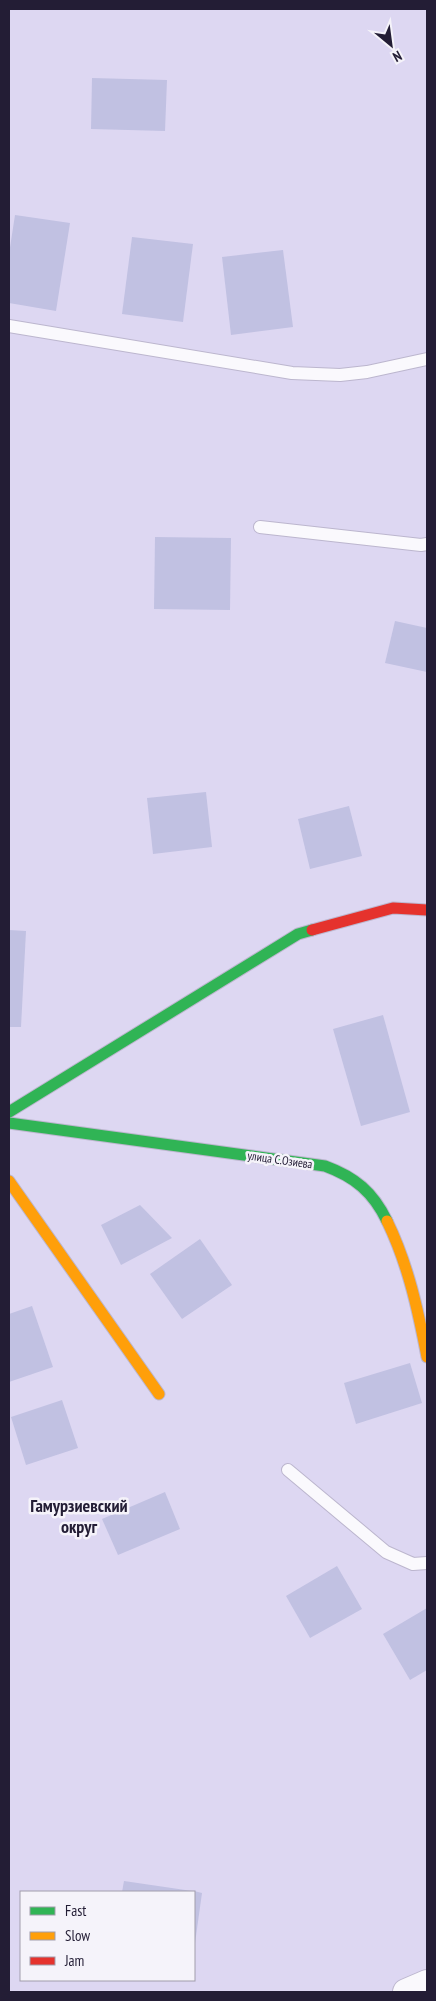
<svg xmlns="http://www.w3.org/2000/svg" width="436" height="2001" font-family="'PT Sans Narrow',sans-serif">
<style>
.building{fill:#c1c1e2}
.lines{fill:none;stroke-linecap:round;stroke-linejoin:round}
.lane-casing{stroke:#bcb6ce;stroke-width:14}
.street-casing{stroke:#bcb6ce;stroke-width:28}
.fast-casing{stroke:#bcb6ce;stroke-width:13}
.slow-casing{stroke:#bcb6ce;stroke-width:13}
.jam-casing{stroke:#bcb6ce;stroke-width:13}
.lane{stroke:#faf9fd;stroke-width:12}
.street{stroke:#faf9fd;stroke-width:26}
.fast{stroke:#30b455;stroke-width:11}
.slow{stroke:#ff9f0a;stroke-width:11}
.jam{stroke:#e5322d;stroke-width:11}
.labels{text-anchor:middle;stroke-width:5;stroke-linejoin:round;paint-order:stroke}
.street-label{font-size:12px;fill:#231d35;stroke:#f5f3fa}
.district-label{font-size:18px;font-weight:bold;fill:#231d35;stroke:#f5f3fa}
</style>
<rect width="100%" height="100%" fill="#ddd7f2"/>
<!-- building -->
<g class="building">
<path d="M 92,78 L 167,80 L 165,131 L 91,129 Z"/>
<path d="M 15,215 L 70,223 L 56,311 L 9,303 L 9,254 Z"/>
<path d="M 132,237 L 193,244 L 183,322 L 122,314 Z"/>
<path d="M 283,250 L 293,327 L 231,335 L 222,257 Z"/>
<path d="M 155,537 L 231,538 L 230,610 L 154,609 Z"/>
<path d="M 395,621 L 427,628 L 427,672 L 385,663 Z"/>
<path d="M 206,792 L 212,847 L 153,854 L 147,798 Z"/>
<path d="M 349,806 L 362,856 L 310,869 L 298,819 Z"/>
<path d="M 9,930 L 26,931 L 21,1027 L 9,1027 Z"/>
<path d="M 383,1015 L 410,1112 L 361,1126 L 333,1029 Z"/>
<path d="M 140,1205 L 172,1238 L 121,1265 L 101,1225 Z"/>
<path d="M 200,1239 L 232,1285 L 182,1319 L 150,1274 Z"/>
<path d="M 32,1306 L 53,1367 L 9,1382 L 9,1314 Z"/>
<path d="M 410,1363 L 422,1403 L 356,1424 L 344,1383 Z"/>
<path d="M 62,1400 L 78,1448 L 26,1465 L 11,1417 Z"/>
<path d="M 165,1492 L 180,1529 L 118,1555 L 102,1519 Z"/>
<path d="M 337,1566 L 362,1609 L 310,1638 L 286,1596 Z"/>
<path d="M 427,1608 L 427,1670 L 410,1680 L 383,1634 Z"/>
<path d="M 124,1881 L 192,1891 L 192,1892 L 122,1892 Z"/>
<path d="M 194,1891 L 202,1893 L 195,1943 L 194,1943 Z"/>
</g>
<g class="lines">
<defs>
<g id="lane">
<path d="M 9,326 L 292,373 L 340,375 L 367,372 L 427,359"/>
<path d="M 260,527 L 421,545 L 427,544"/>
<path d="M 288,1470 L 386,1552 L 413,1564 L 427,1563"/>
</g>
<path id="street" d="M 406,1992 L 427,1983"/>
<g id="fast">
<path d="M 9,1112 L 298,934 L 312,930"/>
<path d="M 9,1123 L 325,1166 C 355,1177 373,1192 387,1221"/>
</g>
<g id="slow">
<path d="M 9,1181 L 159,1394"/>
<path d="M 387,1221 C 408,1264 418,1310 427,1357"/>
</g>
<path id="jam" d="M 312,930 L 393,908 L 427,910"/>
</defs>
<!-- lane casing -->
<use href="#lane" class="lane-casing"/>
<!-- street casing -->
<use href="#street" class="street-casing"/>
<!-- fast casing -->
<use href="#fast" class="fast-casing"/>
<!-- slow casing -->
<use href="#slow" class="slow-casing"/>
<!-- jam casing -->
<use href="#jam" class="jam-casing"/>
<!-- lane -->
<use href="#lane" class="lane"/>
<!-- street -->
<use href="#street" class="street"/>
<!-- fast -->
<use href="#fast" class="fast"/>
<!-- slow -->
<use href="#slow" class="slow"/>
<!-- jam -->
<use href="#jam" class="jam"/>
</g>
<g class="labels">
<!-- street labels -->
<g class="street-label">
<text transform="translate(280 1160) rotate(8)" y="4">улица С.Озиева</text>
</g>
<!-- district labels -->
<g class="district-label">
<text x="79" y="1512">Гамурзиевский<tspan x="79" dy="21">округ</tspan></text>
</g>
</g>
<!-- border -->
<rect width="436" height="2001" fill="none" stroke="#231d35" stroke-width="20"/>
<!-- legend -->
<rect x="20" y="1891" width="175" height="90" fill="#f5f3fa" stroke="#a19dab"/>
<rect x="30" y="1907" width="25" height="8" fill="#30b455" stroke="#a19dab"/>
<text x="65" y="1916" font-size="15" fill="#231d35">Fast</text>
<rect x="30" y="1932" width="25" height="8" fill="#ff9f0a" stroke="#a19dab"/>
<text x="65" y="1941" font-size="15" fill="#231d35">Slow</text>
<rect x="30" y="1957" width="25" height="8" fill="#e5322d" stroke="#a19dab"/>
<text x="65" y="1966" font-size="15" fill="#231d35">Jam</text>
<!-- north arrow -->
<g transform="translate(391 45) rotate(151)" stroke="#f5f3fa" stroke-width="4" paint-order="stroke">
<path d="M0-4L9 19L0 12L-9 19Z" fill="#231d35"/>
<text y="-8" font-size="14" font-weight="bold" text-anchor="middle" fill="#231d35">N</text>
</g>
</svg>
